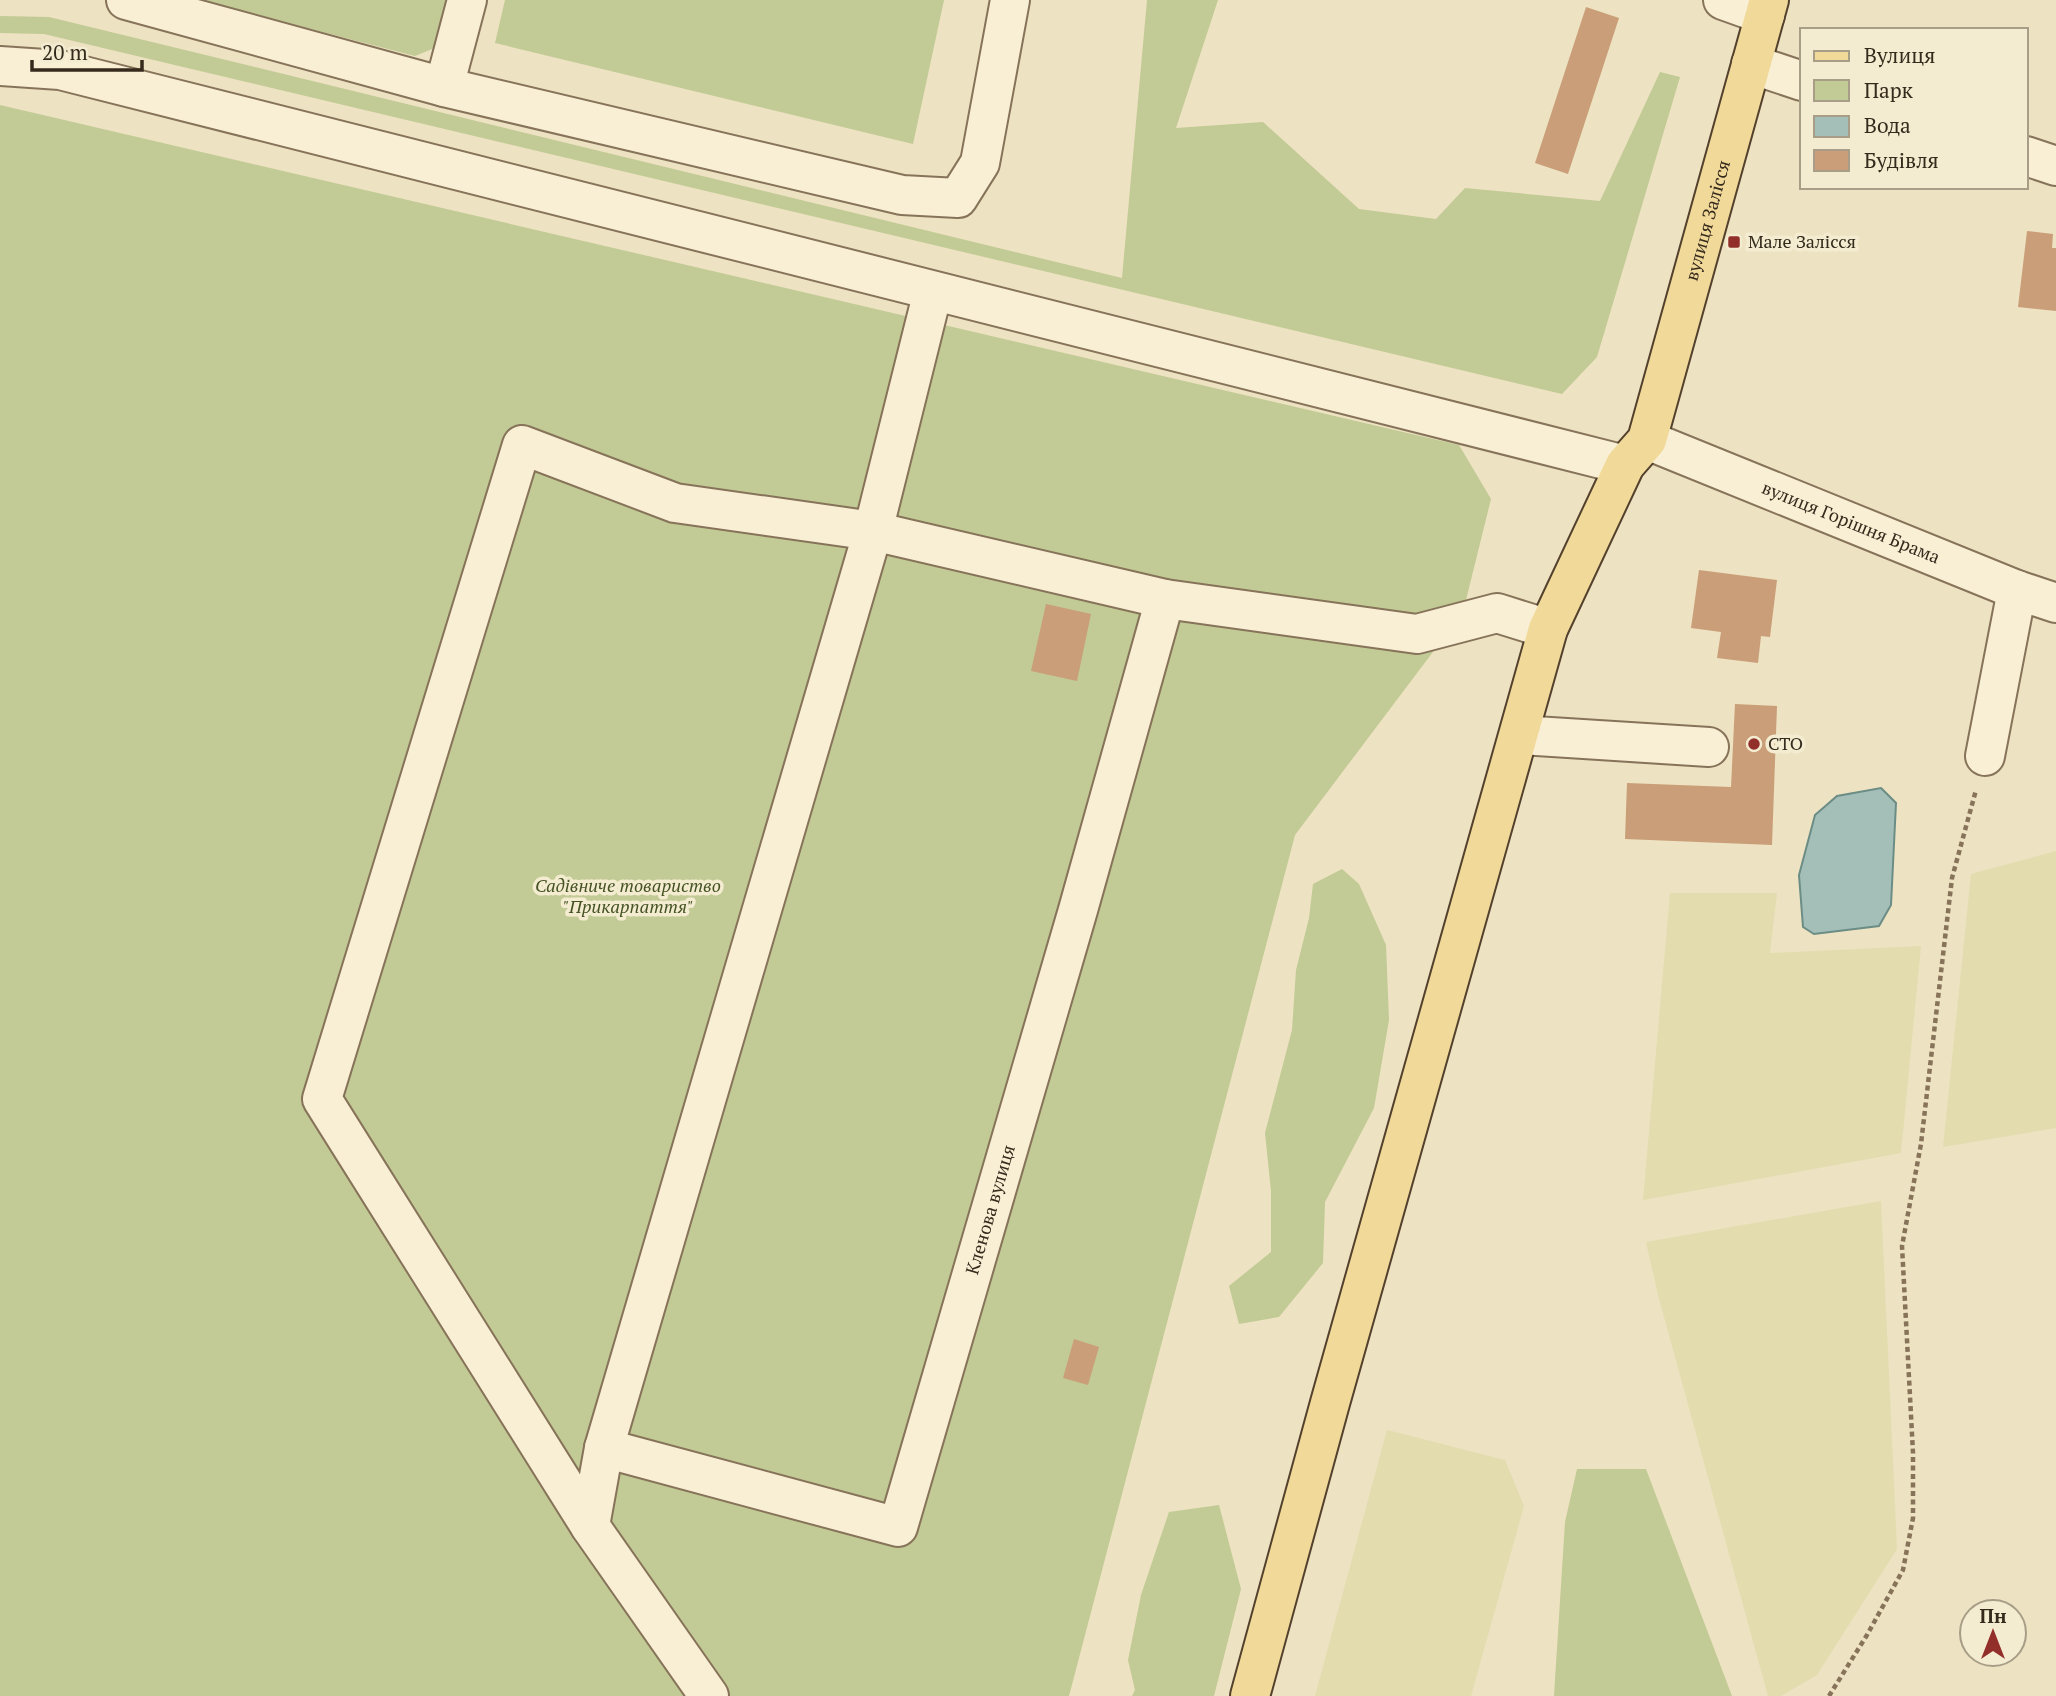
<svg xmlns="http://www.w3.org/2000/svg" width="2056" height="1696" font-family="'PT Serif',serif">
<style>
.farmland{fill:#e2dcaf}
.green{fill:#c2ca95}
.water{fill:#a4bfb8;stroke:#6b8d86;stroke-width:2}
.building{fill:#ca9e78}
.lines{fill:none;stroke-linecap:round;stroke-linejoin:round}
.minor-casing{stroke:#867359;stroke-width:42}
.major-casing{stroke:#53412d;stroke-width:42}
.path{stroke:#867359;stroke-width:4.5;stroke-dasharray:5 3.5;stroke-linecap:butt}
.minor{stroke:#f8efd4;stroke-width:38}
.major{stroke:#f0d999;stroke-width:38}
.poi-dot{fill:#932f2b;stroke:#f4ecd0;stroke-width:2.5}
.labels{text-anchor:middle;stroke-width:7;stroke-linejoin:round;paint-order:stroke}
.street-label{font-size:18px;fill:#362a1d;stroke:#f4ecd0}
.poi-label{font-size:18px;fill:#362a1d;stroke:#f4ecd0;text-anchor:start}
.park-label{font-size:18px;font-style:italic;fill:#445224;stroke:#f4ecd0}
</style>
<rect width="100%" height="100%" fill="#ede2c1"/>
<!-- farmland -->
<g class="farmland">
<path d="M 2056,851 L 2056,1128 L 1943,1147 L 1971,874 Z"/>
<path d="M 1670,893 L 1777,893 L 1770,953 L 1921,946 L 1901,1153 L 1643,1200 Z"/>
<path d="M 1881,1201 L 1897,1549 L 1817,1675 L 1781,1696 L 1768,1696 L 1658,1295 L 1646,1242 Z"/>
<path d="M 1387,1430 L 1505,1460 L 1524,1506 L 1471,1696 L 1315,1696 Z"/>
</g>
<!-- green -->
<g class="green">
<path d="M 199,0 L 449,0 L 437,47 L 415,56 Z"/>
<path d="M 505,0 L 944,0 L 913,144 L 495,43 Z"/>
<path d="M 1147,0 L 1218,0 L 1176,128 L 1263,122 L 1359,209 L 1436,219 L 1465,188 L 1600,201 L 1660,72 L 1680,77 L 1597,357 L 1562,394 L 44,34 L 0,33 L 0,16 L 49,17 L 1122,278 Z"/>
<path d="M 0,105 L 1459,445 L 1491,499 L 1463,612 L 1295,835 L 1069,1696 L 0,1696 Z"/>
<path d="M 1342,869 L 1359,884 L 1386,945 L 1389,1020 L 1374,1108 L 1325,1202 L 1323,1263 L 1279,1317 L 1239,1324 L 1229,1286 L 1271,1252 L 1271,1191 L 1265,1133 L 1292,1030 L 1296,970 L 1309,918 L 1313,884 Z"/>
<path d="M 1577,1469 L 1646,1469 L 1732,1696 L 1554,1696 L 1565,1522 Z"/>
<path d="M 1219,1505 L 1241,1589 L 1214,1696 L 1132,1696 L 1135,1690 L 1128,1660 L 1141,1595 L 1169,1512 Z"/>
</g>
<!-- water -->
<path class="water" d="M 1881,788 L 1896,803 L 1891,905 L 1879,926 L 1814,934 L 1803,927 L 1799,875 L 1815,815 L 1837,796 Z"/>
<!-- building -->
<g class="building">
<path d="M 1586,7 L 1619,18 L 1568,174 L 1535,163 Z"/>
<path d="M 2027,231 L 2053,234 L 2052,248 L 2056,248 L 2056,311 L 2018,307 Z"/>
<path d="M 1699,570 L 1777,580 L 1770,637 L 1761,636 L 1758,663 L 1717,658 L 1721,632 L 1691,628 Z"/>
<path d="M 1046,604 L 1091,614 L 1077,681 L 1031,671 Z"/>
<path d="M 1735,704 L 1777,706 L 1772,845 L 1625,839 L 1627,783 L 1731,787 Z"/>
<path d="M 1074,1339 L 1099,1347 L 1088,1385 L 1063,1378 Z"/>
</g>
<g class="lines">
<defs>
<g id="minor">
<path d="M 126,0 L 444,87 L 902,195 L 958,198 L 980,163 L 1010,0"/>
<path d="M 1723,0 L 1765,15"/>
<path d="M 1751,64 L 1802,81"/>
<path d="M 0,66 L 60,70 L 1625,465"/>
<path d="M 444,87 L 467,0"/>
<path d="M 2026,156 L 2056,166"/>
<path id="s1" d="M 1647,440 L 2017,590 L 2056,603"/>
<path d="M 1519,735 L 1709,747"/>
<path d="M 1985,756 L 2017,590"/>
<path id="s2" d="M 604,1448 L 898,1527 L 1078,910 L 1165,599"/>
<path d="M 590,1526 L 604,1448 L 873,531 L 933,291"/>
<path d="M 709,1696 L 590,1526 L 322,1099 L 522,445 L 675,503 L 873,531 L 1165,599 L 1417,634 L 1497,613 L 1548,629"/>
</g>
<g id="major">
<path id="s3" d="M 1250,1696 L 1330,1403 L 1548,629 L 1625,465 L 1647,440 L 1769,0"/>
</g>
</defs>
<!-- minor casing -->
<use href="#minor" class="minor-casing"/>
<!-- major casing -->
<use href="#major" class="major-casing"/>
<!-- path -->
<path class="path" d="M 1829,1696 L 1867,1635 L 1903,1570 L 1913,1518 L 1913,1453 L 1902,1246 L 1921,1144 L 1952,878 L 1976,790"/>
<!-- minor -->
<use href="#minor" class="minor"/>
<!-- major -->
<use href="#major" class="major"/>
</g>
<!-- markers -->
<g class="poi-dot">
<rect x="1727" y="235" width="14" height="14" rx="3.5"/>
<circle cx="1754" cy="744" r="7"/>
</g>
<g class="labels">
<!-- street labels -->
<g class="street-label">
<text dy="6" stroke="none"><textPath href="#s3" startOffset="1550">вулиця Залісся</textPath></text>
<text dy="6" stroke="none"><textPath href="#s1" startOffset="220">вулиця Горішня Брама</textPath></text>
<text dy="6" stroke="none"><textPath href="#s2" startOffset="635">Кленова вулиця</textPath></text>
</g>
<!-- poi labels -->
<g class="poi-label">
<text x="1748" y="248">Мале Залісся</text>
<text x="1768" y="750">СТО</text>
</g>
<!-- park labels -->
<g class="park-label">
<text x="628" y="892">Садівниче товариство<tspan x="628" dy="21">"Прикарпаття"</tspan></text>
</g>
</g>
<!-- legend -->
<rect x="1800" y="28" width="228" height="161" fill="#f4ecd0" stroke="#a89e88" stroke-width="2"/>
<rect x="1814" y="51" width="35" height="10" fill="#f0d999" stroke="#a89e88" stroke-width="2"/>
<text x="1864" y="63" font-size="21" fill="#362a1d">Вулиця</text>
<rect x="1814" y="80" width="35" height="21" fill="#c2ca95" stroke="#a89e88" stroke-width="2"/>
<text x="1864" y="98" font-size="21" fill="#362a1d">Парк</text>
<rect x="1814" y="116" width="35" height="21" fill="#a4bfb8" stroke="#a89e88" stroke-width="2"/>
<text x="1864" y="133" font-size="21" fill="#362a1d">Вода</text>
<rect x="1814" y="150" width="35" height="21" fill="#ca9e78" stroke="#a89e88" stroke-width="2"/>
<text x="1864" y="168" font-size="21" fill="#362a1d">Будівля</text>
<!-- north arrow -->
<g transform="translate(1993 1633)"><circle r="33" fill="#f4ecd0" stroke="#a89e88" stroke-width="2"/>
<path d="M0-5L12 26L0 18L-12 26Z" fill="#932f2b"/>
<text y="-10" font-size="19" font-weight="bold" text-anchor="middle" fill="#362a1d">Пн</text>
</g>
<!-- scale -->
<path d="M32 60v10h110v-10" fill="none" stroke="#362a1d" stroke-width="3.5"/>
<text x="42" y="60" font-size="21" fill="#362a1d" stroke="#f4ecd0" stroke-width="5" paint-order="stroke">20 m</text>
</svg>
